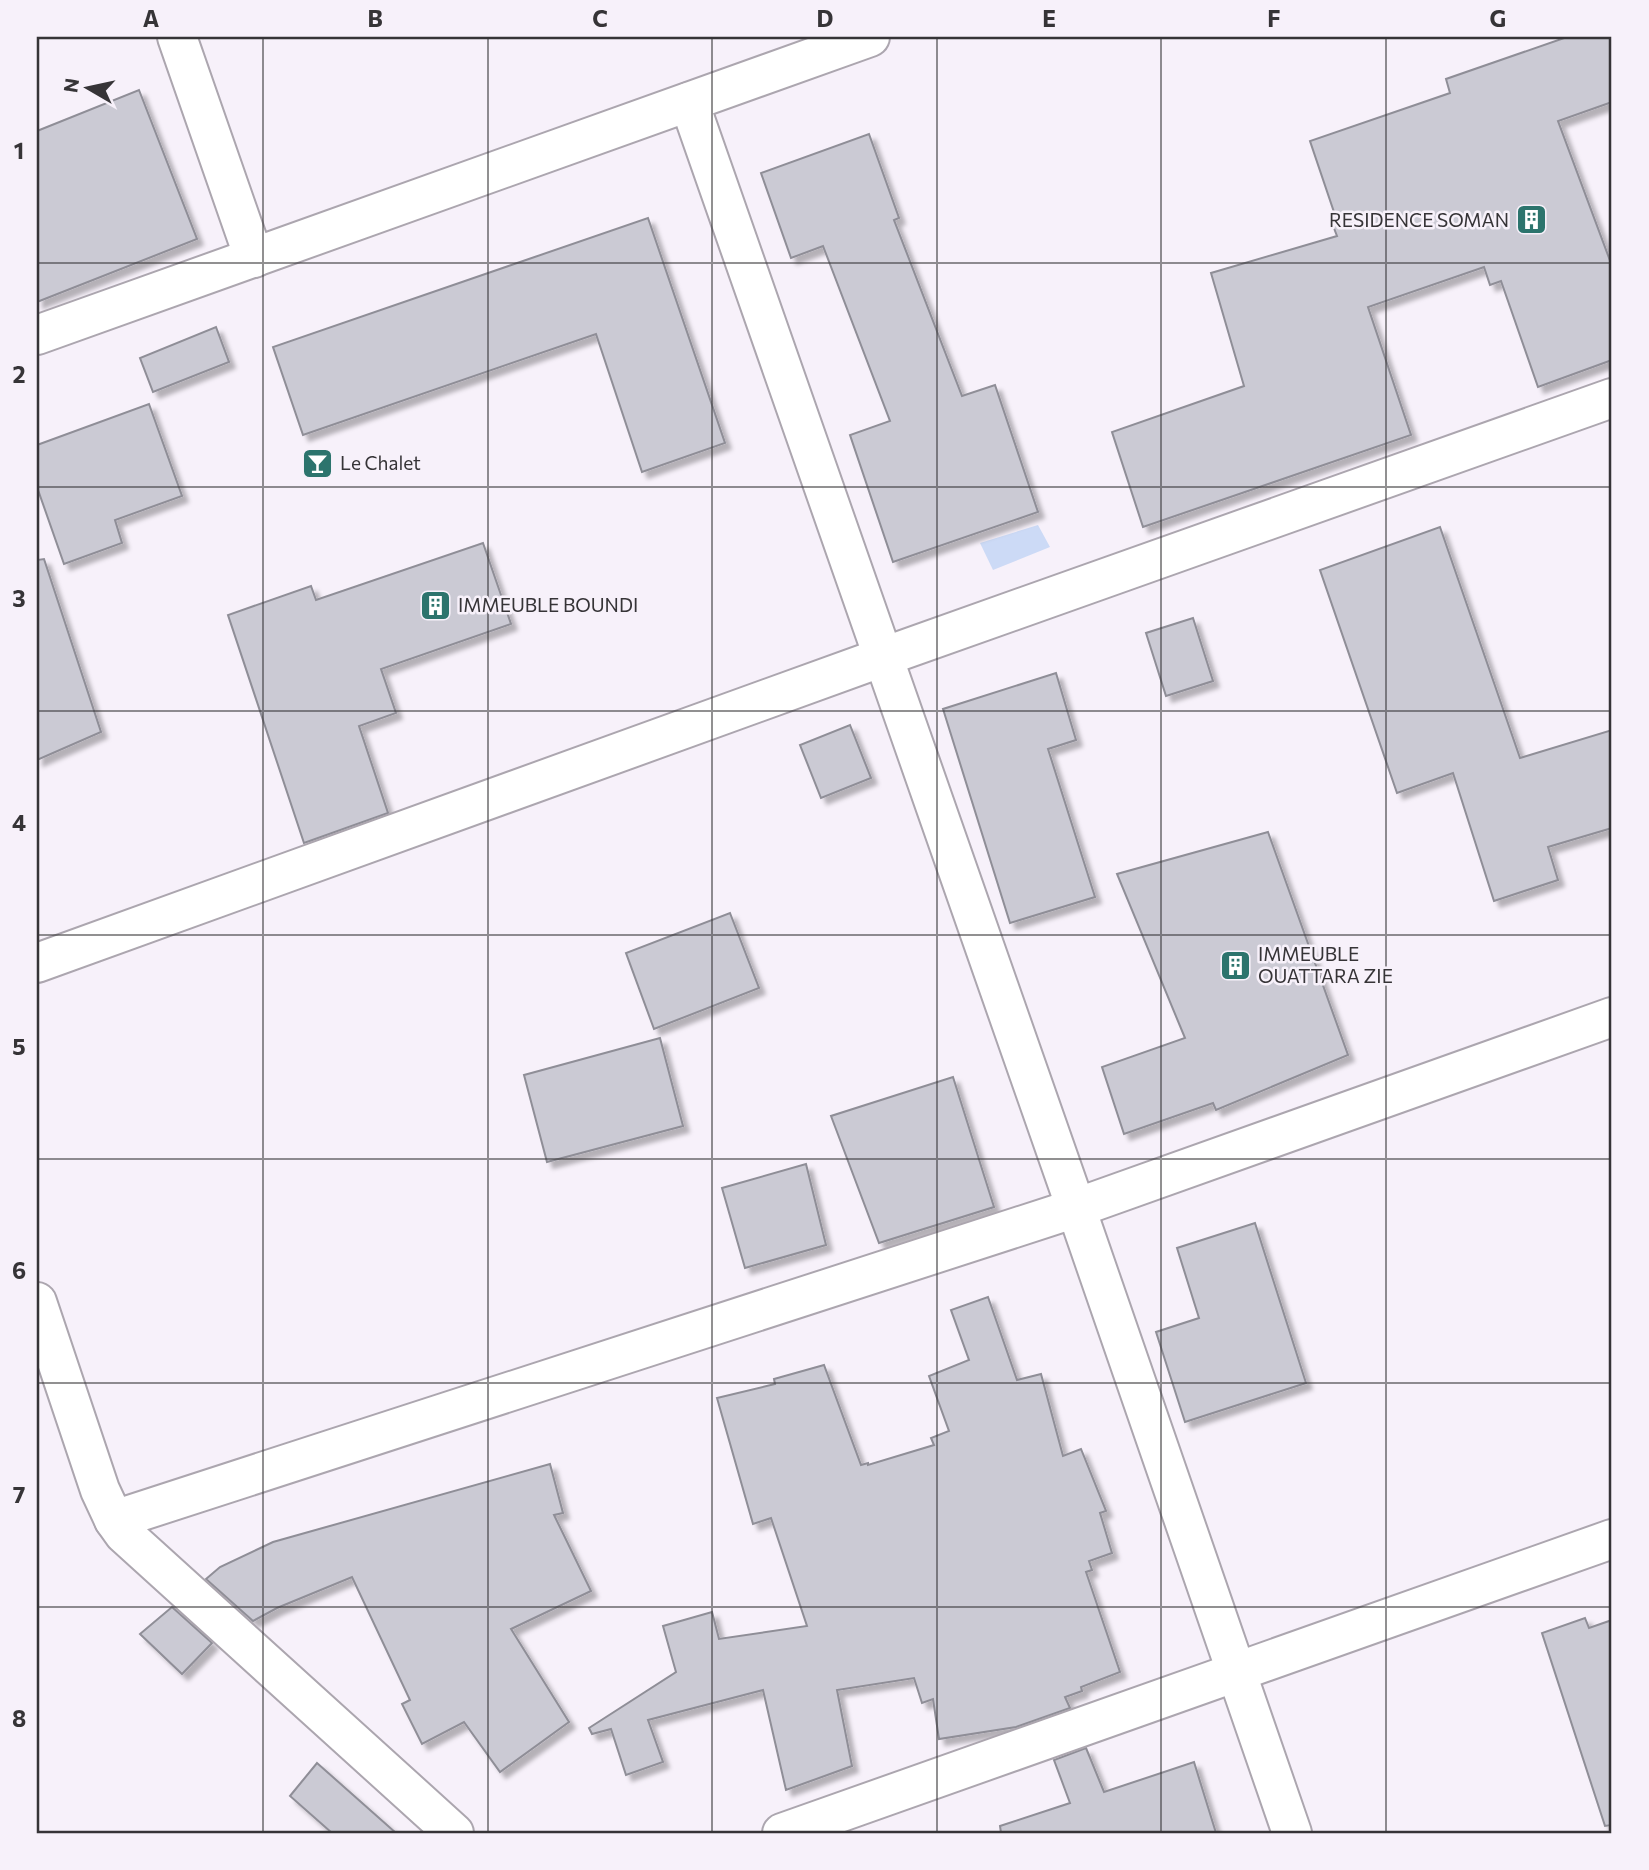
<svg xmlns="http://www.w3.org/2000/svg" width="1649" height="1870" font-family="Commissioner,sans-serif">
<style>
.water{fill:#ccdaf6}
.building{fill:#cbcad4;stroke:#8f8e97;stroke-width:2;filter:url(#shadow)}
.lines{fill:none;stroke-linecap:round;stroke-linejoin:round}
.minor-casing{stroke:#aca6af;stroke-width:42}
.tertiary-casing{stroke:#aca6af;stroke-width:42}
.minor{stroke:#fff;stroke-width:38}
.tertiary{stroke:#fff;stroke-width:38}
.grid{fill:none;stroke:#363437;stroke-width:2;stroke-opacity:0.55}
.labels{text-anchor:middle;stroke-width:5;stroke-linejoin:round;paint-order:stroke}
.poi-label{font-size:19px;fill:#363437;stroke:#f7f1fa;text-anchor:start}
.neatline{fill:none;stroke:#363437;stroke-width:2.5}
.grid-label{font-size:23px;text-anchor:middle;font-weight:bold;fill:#363437}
</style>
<defs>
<filter id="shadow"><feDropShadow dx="6" dy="6" stdDeviation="2" flood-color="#0004"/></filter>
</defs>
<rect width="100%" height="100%" fill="#f7f1fa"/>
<!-- water -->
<path class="water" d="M 1038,525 L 1050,547 L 993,570 L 980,543 Z"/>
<!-- building -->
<g class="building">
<path d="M 1567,37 L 1612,37 L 1612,102 L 1558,121 L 1612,266 L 1612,360 L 1538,387 L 1501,281 L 1490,285 L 1484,267 L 1368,307 L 1411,435 L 1143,527 L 1112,432 L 1244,386 L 1211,273 L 1337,236 L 1332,223 L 1337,221 L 1310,141 L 1450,93 L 1446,79 Z"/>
<path d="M 139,90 L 197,239 L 37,302 L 37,131 Z"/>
<path d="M 869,134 L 899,218 L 894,220 L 962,396 L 995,385 L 1038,512 L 893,562 L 850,435 L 890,421 L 823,246 L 791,258 L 761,173 Z"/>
<path d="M 648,218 L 725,443 L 642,472 L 596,334 L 303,435 L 273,347 Z"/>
<path d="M 216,327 L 229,362 L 153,392 L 140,358 Z"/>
<path d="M 149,404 L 182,496 L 115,520 L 122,543 L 64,564 L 37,487 L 37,445 Z"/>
<path d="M 1440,527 L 1520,758 L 1612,730 L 1612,828 L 1548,847 L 1558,880 L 1494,901 L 1453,773 L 1397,793 L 1320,570 Z"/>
<path d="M 483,543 L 511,624 L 381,669 L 396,713 L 359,726 L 388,813 L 304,843 L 228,615 L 311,586 L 316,600 Z"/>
<path d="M 44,559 L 101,732 L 37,760 L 37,560 Z"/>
<path d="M 1193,618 L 1213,681 L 1166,696 L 1146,633 Z"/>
<path d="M 1056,673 L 1076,740 L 1048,749 L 1095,897 L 1010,923 L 943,709 Z"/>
<path d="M 850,725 L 871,778 L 821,798 L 800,745 Z"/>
<path d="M 1268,832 L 1348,1055 L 1216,1110 L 1213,1103 L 1124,1134 L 1102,1067 L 1185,1038 L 1117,874 Z"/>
<path d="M 730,913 L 759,988 L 654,1029 L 626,953 Z"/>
<path d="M 660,1038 L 683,1126 L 547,1162 L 524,1075 Z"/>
<path d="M 953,1077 L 994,1207 L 879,1243 L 831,1116 Z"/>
<path d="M 806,1164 L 826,1245 L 745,1268 L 722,1188 Z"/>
<path d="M 1255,1223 L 1306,1383 L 1185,1422 L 1156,1332 L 1199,1318 L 1177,1248 Z"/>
<path d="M 988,1297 L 1017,1380 L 1041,1374 L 1063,1456 L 1081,1449 L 1106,1511 L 1100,1513 L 1112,1553 L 1089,1561 L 1092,1570 L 1086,1572 L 1120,1672 L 1081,1687 L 1082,1691 L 1065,1697 L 1070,1708 L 1016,1727 L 939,1739 L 933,1699 L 922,1703 L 914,1678 L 837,1690 L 852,1766 L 786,1790 L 763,1690 L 648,1720 L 663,1762 L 626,1775 L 611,1729 L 592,1734 L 589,1728 L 676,1672 L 663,1626 L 712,1612 L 719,1639 L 807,1626 L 771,1518 L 753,1524 L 717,1398 L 775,1384 L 774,1379 L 824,1365 L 861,1465 L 868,1463 L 868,1465 L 934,1445 L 931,1438 L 949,1431 L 929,1376 L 969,1360 L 951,1310 Z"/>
<path d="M 550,1464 L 563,1513 L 554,1515 L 591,1591 L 511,1629 L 569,1722 L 500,1772 L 464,1722 L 422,1744 L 402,1704 L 410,1700 L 352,1577 L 277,1608 L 253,1621 L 206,1579 L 220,1567 L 273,1542 Z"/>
<path d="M 172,1607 L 212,1643 L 182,1674 L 140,1634 Z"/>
<path d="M 1585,1618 L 1589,1628 L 1612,1620 L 1612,1825 L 1605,1826 L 1542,1633 Z"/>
<path d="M 1086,1748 L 1104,1792 L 1194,1762 L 1216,1833 L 1001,1833 L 1000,1826 L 1070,1803 L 1054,1760 Z"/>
<path d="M 317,1763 L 396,1833 L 332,1833 L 290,1796 Z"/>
</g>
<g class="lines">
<defs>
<g id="minor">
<path d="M 177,37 L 254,258"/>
<path d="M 689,102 L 1076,1208 L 1292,1833"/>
<path d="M 37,963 L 883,657 L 1612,398"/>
<path d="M 37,1302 L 100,1490 L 114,1520 L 124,1534 L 454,1833"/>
<path d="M 114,1520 L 1076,1208 L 1612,1017"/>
<path d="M 782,1833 L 1612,1539"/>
</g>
<path id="tertiary" d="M 37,335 L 870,37"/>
</defs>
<!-- minor casing -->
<use href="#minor" class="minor-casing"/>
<!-- tertiary casing -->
<use href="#tertiary" class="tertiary-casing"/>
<!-- minor -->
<use href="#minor" class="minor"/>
<!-- tertiary -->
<use href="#tertiary" class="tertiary"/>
</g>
<!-- grid -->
<path class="grid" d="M 263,37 L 263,1833M 488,37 L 488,1833M 712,37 L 712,1833M 937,37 L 937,1833M 1161,37 L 1161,1833M 1386,37 L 1386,1833M 37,263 L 1612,263M 37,487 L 1612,487M 37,711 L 1612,711M 37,935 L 1612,935M 37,1159 L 1612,1159M 37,1383 L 1612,1383M 37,1607 L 1612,1607"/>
<!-- icons -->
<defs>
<symbol id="building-square" viewBox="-11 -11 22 22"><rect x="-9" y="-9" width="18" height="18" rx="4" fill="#2c746d" stroke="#f7f1fa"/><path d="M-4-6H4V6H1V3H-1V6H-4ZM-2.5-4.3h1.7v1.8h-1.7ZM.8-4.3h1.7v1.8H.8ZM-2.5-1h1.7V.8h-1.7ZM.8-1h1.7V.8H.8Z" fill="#fff"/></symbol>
<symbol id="bar-square" viewBox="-11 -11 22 22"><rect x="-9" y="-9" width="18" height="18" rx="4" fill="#2c746d" stroke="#f7f1fa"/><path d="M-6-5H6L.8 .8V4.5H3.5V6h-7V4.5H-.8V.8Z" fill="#fff"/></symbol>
</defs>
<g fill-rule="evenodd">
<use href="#building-square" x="1514" y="202" width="35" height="35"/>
<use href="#bar-square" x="300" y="446" width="35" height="35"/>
<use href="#building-square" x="418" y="588" width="35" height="35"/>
<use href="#building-square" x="1218" y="948" width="35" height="35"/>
</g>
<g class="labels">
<!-- poi labels -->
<g class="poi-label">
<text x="1509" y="227" text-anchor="end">RESIDENCE SOMAN</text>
<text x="340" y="470">Le Chalet</text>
<text x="458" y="612">IMMEUBLE BOUNDI</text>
<text x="1258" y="961">IMMEUBLE<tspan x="1258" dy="22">OUATTARA ZIE</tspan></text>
</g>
</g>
<!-- border -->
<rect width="1649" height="1870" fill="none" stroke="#f7f1fa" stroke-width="77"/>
<!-- north arrow -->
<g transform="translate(88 88) rotate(279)" stroke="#f7f1fa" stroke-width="5" paint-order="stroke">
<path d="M0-5L12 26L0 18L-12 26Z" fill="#363437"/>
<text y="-10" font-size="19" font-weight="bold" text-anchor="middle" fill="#363437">N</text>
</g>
<rect x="38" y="38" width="1572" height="1794" class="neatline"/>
<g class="grid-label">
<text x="151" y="27">A</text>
<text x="375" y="27">B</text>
<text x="600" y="27">C</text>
<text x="825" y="27">D</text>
<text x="1049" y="27">E</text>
<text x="1274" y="27">F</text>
<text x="1498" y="27">G</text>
<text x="19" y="159">1</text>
<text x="19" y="383">2</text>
<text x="19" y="607">3</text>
<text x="19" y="831">4</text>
<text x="19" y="1055">5</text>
<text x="19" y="1279">6</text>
<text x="19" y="1503">7</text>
<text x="19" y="1727">8</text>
</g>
</svg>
